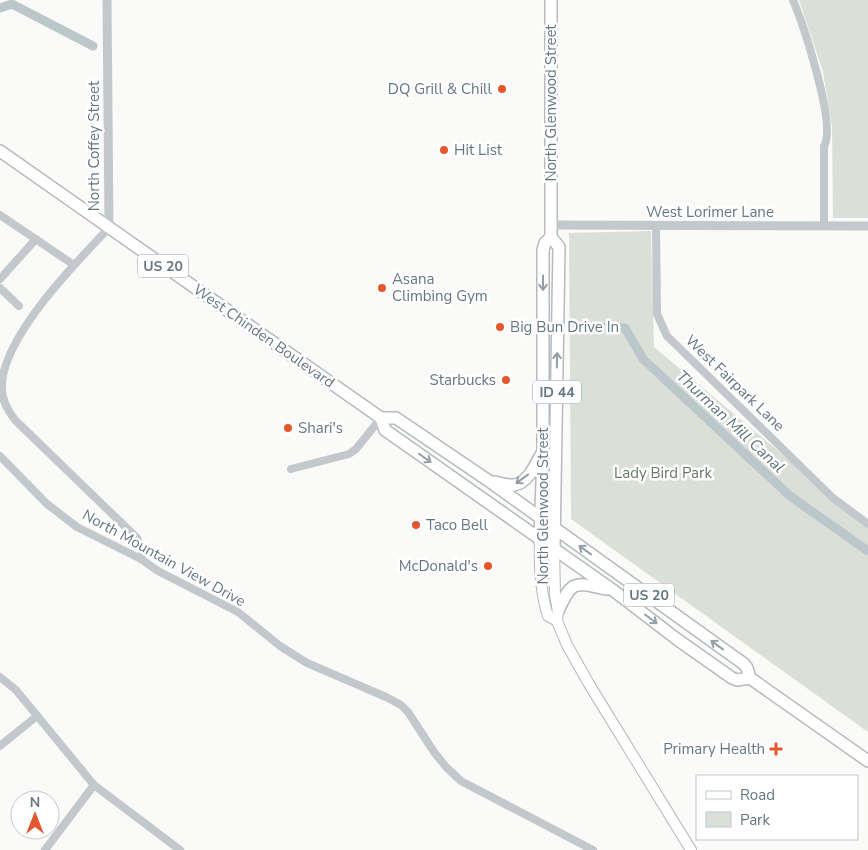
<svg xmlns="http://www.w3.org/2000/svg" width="868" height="850" font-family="'Nunito Sans',sans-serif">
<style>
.green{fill:#dadfd7}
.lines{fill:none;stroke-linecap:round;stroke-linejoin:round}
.canal{stroke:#bbc7cb;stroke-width:9}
.secondary-casing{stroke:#b3babf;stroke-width:12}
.primary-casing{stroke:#b5babe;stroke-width:14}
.minor{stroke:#c3c8cc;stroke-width:8}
.tertiary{stroke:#c3c8cc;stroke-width:9}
.secondary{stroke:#fff;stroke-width:10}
.primary{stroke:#fff;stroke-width:11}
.oneway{stroke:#939fa8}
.poi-dot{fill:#e4572e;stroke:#fff;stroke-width:2}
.labels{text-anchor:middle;stroke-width:5;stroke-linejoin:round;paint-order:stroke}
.shield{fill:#fff;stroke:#939fa8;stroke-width:1}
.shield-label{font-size:14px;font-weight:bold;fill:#657683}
.poi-label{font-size:15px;fill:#657683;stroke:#fff;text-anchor:start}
.street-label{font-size:15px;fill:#657683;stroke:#fff}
.park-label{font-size:15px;fill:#687a64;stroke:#fff}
.water-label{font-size:16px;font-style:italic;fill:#60757c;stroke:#fff}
</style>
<rect width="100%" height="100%" fill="#fafaf8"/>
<!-- green -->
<g class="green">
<path d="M 799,0 L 868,0 L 868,218 L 833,218 L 832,126 L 823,72 Z"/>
<path d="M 651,231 L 654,347 L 868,526 L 868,732 L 571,519 L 569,233 Z"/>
</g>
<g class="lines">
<!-- canal -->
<g class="canal">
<path d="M 0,8 L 12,4 L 93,46"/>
<path d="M 578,327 L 625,328 L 643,359 L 790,496 L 868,551"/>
</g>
<defs>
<g id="secondary">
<path d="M 540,540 C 539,566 540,591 548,616 L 557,621"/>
<path d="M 554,549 L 555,595 L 558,611 L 557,621 L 567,645 L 589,684 L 691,850"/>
</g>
<g id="primary">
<path d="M 551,0 L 551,237 L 559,247 L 554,549"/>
<path d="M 0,151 L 381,418 L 396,418 L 489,481 L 744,664 L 747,668 L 750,678 L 868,761"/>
<path d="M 381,418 L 385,430 L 614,591 L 678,640 L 732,678 L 737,680 L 750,678"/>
<path d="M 494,482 C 500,483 508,486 514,485 C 528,483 536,464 542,453"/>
<path d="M 540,540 L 543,451 L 543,250 L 545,243 L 551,237"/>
<path d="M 558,611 C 572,580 574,582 606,589"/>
</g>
</defs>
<!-- secondary casing -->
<use href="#secondary" class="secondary-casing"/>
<!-- primary casing -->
<use href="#primary" class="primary-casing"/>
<!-- minor -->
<g class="minor">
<path d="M 793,0 C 803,24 837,125 824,146 L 824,226"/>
<path d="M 0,215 L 74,265"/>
<path d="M 656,225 L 657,314 L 667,336 L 833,498 L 868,524"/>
<path d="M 109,228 C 76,262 3,337 2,385 C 1,399 7,409 15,420 L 137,538 L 142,549 L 141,559"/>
<path d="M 0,279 L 36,239"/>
<path d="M 0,288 L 19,306"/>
<path d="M 0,456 L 47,504 L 77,527 L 141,559 L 158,571 L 238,612 L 280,646 L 307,663 L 386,697 L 401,705 L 408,712 L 434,752 L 446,767 L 461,781 L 593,850"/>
<path d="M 291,469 L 349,454 L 356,449 L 381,418"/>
<path d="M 0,677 L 16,690 L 94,785 L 180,850"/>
<path d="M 0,746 L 37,716"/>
<path d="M 45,850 L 94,785"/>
</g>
<!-- tertiary -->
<g class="tertiary">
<path d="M 107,0 L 109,228"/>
<path d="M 551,225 L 868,226"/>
</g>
<!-- secondary -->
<use href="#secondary" class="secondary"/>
<!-- primary -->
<use href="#primary" class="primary"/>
</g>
<!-- one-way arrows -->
<defs><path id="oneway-shaft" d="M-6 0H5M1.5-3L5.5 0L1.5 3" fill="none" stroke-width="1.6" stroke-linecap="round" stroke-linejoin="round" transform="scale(1.25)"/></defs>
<g class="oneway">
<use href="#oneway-shaft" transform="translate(543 283) rotate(90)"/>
<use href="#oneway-shaft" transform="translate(557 360) rotate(-89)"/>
<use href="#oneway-shaft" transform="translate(425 458) rotate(35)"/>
<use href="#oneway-shaft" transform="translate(522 479) rotate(144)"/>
<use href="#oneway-shaft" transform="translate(585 550) rotate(-144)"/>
<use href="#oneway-shaft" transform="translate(651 619) rotate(37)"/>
<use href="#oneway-shaft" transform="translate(717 645) rotate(-144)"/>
</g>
<!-- markers -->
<g class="poi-dot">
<circle cx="502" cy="89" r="5"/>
<circle cx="444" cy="150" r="5"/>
<circle cx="382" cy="288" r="5"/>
<circle cx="500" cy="327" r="5"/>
<circle cx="506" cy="380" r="5"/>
<circle cx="288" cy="428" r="5"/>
<circle cx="416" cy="525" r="5"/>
<circle cx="488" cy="566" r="5"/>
<path d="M773.5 741.5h5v5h5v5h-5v5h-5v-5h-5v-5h5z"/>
</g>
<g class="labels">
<!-- shield labels -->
<g class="shield">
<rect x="138" y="254.5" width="50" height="23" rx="4"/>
<rect x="533" y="380.5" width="48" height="23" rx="4"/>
<rect x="624" y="583.5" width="50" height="23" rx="4"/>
</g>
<g class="shield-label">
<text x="163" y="271">US 20</text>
<text x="557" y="397">ID 44</text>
<text x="649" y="600">US 20</text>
</g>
<!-- poi labels -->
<g class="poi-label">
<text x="492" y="94" text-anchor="end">DQ Grill &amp; Chill</text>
<text x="454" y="155">Hit List</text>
<text x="392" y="284">Asana<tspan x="392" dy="17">Climbing Gym</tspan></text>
<text x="510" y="332">Big Bun Drive In</text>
<text x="496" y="385" text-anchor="end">Starbucks</text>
<text x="298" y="433">Shari's</text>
<text x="426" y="530">Taco Bell</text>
<text x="478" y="571" text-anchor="end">McDonald's</text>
<text x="765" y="754" text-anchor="end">Primary Health</text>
</g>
<!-- street labels -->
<g class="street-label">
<text transform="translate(551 103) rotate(-90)" y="5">North Glenwood Street</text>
<text transform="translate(94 146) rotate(-90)" y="5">North Coffey Street</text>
<text x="710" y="217">West Lorimer Lane</text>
<text transform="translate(264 336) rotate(35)" y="5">West Chinden Boulevard</text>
<text transform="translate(735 383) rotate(44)" y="5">West Fairpark Lane</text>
<text transform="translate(543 506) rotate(-90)" y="5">North Glenwood Street</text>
<text transform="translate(164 558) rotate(29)" y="5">North Mountain View Drive</text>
</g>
<!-- park labels -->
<g class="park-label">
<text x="663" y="478">Lady Bird Park</text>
</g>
<!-- water labels -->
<g class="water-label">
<text transform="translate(731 421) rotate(43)" y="6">Thurman Mill Canal</text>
</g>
</g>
<!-- legend -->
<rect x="696" y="775" width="162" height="65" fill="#ffffff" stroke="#c1c8cd"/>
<rect x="706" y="791" width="25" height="8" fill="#ffffff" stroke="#c1c8cd"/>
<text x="740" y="800" font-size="15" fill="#657683">Road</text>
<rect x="706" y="812" width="25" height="15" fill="#dadfd7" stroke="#c1c8cd"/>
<text x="740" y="825" font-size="15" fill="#657683">Park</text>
<!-- north arrow -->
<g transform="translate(35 815)"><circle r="24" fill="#ffffff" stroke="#c1c8cd"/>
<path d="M0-4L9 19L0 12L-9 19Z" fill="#e4572e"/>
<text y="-8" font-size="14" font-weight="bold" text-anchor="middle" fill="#657683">N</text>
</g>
</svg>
